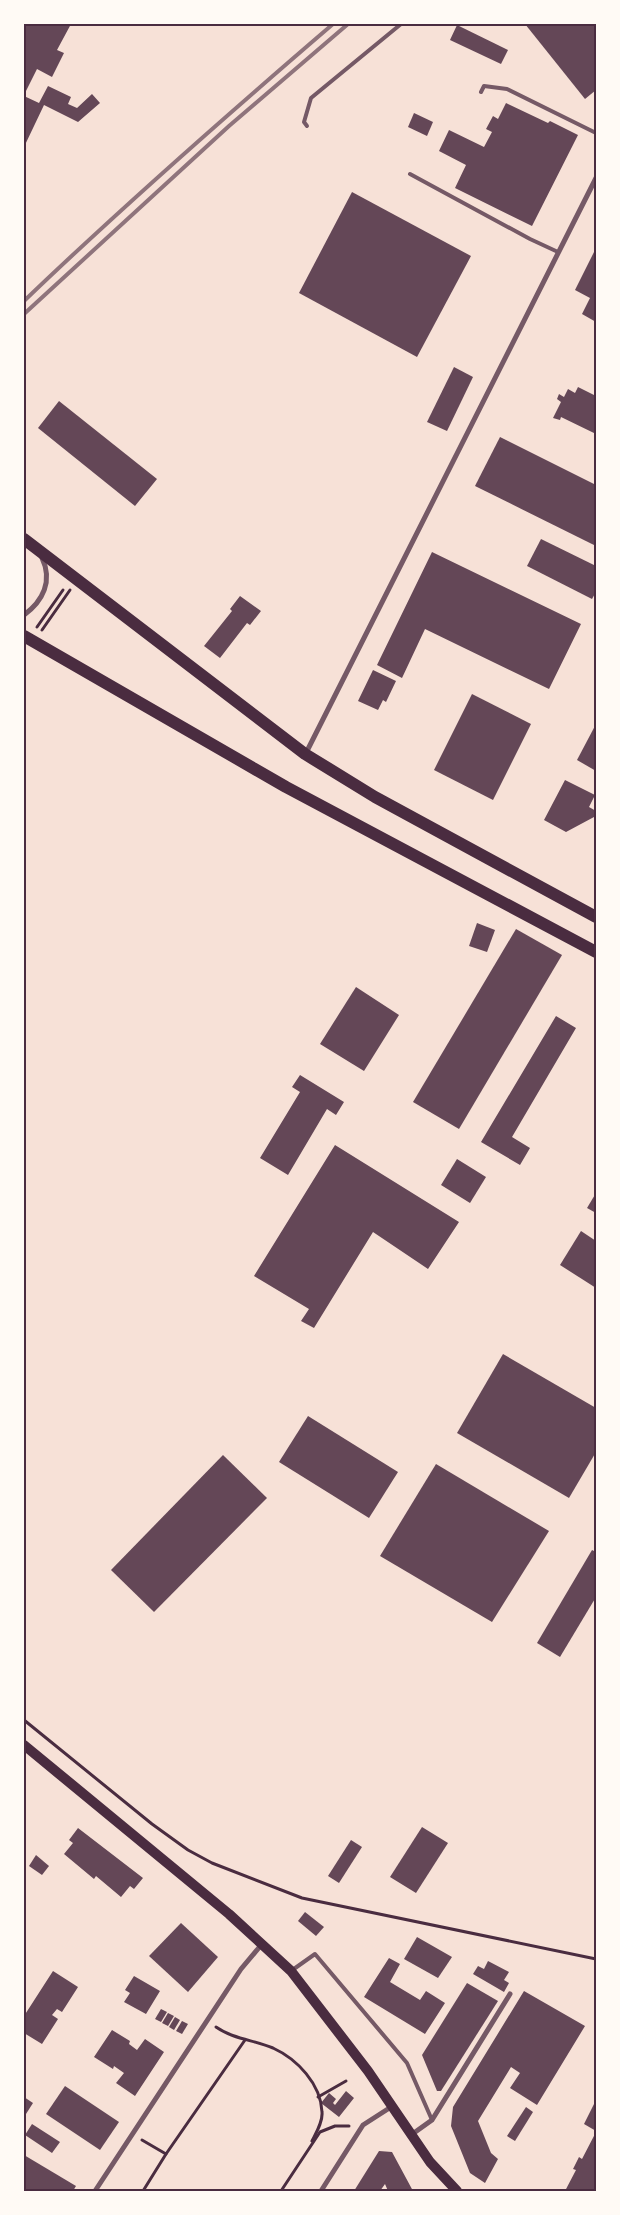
<svg xmlns="http://www.w3.org/2000/svg" width="620" height="2215" font-family="Jost,sans-serif">
<style>
.building{fill:#644757}
.lines{fill:none;stroke-linecap:round;stroke-linejoin:round}
.path{stroke:#4a2c40;stroke-width:3}
.service{stroke:#755966;stroke-width:4}
.minor{stroke:#755966;stroke-width:5}
.secondary{stroke:#4a2c40;stroke-width:10}
.primary{stroke:#4a2c40;stroke-width:12}
.rail{stroke:#8f747c;stroke-width:4}
.neatline{fill:none;stroke:#4a2c40;stroke-width:2}
</style>
<rect width="100%" height="100%" fill="#f7e1d7"/>
<!-- building -->
<g class="building">
<path d="M 24,24 L 71,24 L 57,50 L 64,53 L 52,77 L 37,69 L 24,95 Z"/>
<path d="M 525,24 L 596,24 L 596,90 L 585,99 Z"/>
<path d="M 457,25 L 508,50 L 501,64 L 450,40 Z"/>
<path d="M 48,86 L 71,97 L 68,104 L 77,108 L 92,94 L 100,103 L 78,122 L 44,105 L 24,147 L 24,96 L 39,103 Z"/>
<path d="M 506,103 L 548,123 L 550,121 L 578,135 L 532,226 L 455,188 L 466,165 L 439,151 L 449,130 L 484,147 L 492,132 L 486,129 L 493,116 L 498,119 Z"/>
<path d="M 414,113 L 433,122 L 427,136 L 408,127 Z"/>
<path d="M 352,192 L 471,256 L 417,357 L 299,293 Z"/>
<path d="M 596,248 L 596,322 L 582,314 L 590,298 L 575,290 Z"/>
<path d="M 454,367 L 473,377 L 447,431 L 427,422 Z"/>
<path d="M 578,387 L 596,396 L 596,434 L 561,417 L 560,420 L 553,418 L 561,402 L 557,399 L 559,394 L 564,397 L 568,389 L 575,393 Z"/>
<path d="M 59,401 L 157,479 L 135,506 L 38,428 Z"/>
<path d="M 500,437 L 596,485 L 596,546 L 475,486 Z"/>
<path d="M 541,539 L 596,566 L 596,592 L 592,599 L 527,566 Z"/>
<path d="M 432,552 L 581,624 L 549,689 L 425,629 L 402,678 L 377,665 Z"/>
<path d="M 240,596 L 261,611 L 250,625 L 247,623 L 220,658 L 204,646 L 232,611 L 230,609 Z"/>
<path d="M 373,670 L 396,681 L 386,702 L 383,700 L 378,710 L 358,701 Z"/>
<path d="M 472,694 L 531,724 L 493,800 L 434,770 Z"/>
<path d="M 596,724 L 596,771 L 577,760 Z"/>
<path d="M 565,780 L 595,795 L 589,807 L 596,811 L 594,817 L 566,832 L 544,820 Z"/>
<path d="M 477,923 L 495,930 L 487,952 L 469,946 Z"/>
<path d="M 516,929 L 562,955 L 459,1129 L 413,1102 Z"/>
<path d="M 356,987 L 399,1015 L 364,1071 L 320,1044 Z"/>
<path d="M 556,1016 L 576,1028 L 512,1137 L 530,1148 L 520,1165 L 481,1142 Z"/>
<path d="M 300,1075 L 344,1102 L 336,1115 L 327,1109 L 288,1175 L 260,1158 L 300,1092 L 292,1087 Z"/>
<path d="M 335,1145 L 459,1222 L 428,1269 L 373,1232 L 314,1328 L 301,1321 L 309,1309 L 254,1276 Z"/>
<path d="M 457,1159 L 486,1177 L 470,1203 L 441,1185 Z"/>
<path d="M 596,1193 L 596,1213 L 587,1208 Z"/>
<path d="M 581,1231 L 596,1241 L 596,1288 L 560,1265 Z"/>
<path d="M 503,1354 L 596,1408 L 596,1452 L 569,1498 L 457,1433 Z"/>
<path d="M 308,1416 L 398,1472 L 369,1518 L 279,1462 Z"/>
<path d="M 223,1455 L 267,1498 L 154,1612 L 111,1570 Z"/>
<path d="M 436,1464 L 549,1531 L 492,1622 L 380,1556 Z"/>
<path d="M 592,1550 L 596,1552 L 596,1597 L 560,1657 L 537,1643 Z"/>
<path d="M 422,1827 L 448,1843 L 416,1893 L 390,1877 Z"/>
<path d="M 78,1828 L 143,1878 L 134,1889 L 130,1886 L 121,1897 L 96,1876 L 94,1879 L 64,1854 L 73,1843 L 69,1840 Z"/>
<path d="M 351,1840 L 362,1847 L 339,1883 L 328,1876 Z"/>
<path d="M 36,1855 L 49,1866 L 42,1875 L 29,1866 Z"/>
<path d="M 305,1912 L 324,1927 L 316,1936 L 298,1921 Z"/>
<path d="M 181,1923 L 218,1957 L 188,1992 L 149,1956 Z"/>
<path d="M 417,1937 L 452,1957 L 438,1978 L 404,1959 Z"/>
<path d="M 389,1958 L 400,1964 L 390,1982 L 420,2000 L 426,1991 L 445,2003 L 425,2034 L 364,1997 Z"/>
<path d="M 488,1961 L 509,1972 L 504,1980 L 509,1983 L 504,1992 L 473,1974 L 478,1966 L 484,1969 Z"/>
<path d="M 53,1971 L 78,1987 L 62,2012 L 57,2009 L 52,2015 L 58,2019 L 42,2044 L 24,2033 L 24,2016 Z"/>
<path d="M 134,1976 L 160,1991 L 146,2014 L 124,2002 L 130,1993 L 125,1990 Z"/>
<path d="M 467,1983 L 498,2001 L 441,2091 L 437,2091 L 422,2055 Z"/>
<path d="M 524,1991 L 585,2026 L 537,2105 L 510,2088 L 520,2073 L 511,2067 L 478,2121 L 491,2153 L 498,2159 L 485,2183 L 470,2173 L 451,2126 L 453,2107 Z"/>
<path d="M 161,2009 L 167,2012 L 161,2022 L 155,2019 Z"/>
<path d="M 168,2013 L 174,2016 L 168,2026 L 162,2023 Z"/>
<path d="M 175,2017 L 180,2020 L 174,2030 L 169,2027 Z"/>
<path d="M 182,2021 L 188,2024 L 182,2034 L 176,2031 Z"/>
<path d="M 112,2030 L 130,2041 L 129,2044 L 137,2050 L 145,2039 L 164,2052 L 135,2096 L 116,2083 L 124,2073 L 114,2066 L 113,2069 L 94,2057 Z"/>
<path d="M 65,2086 L 119,2122 L 100,2150 L 46,2114 Z"/>
<path d="M 346,2091 L 354,2098 L 339,2117 L 321,2103 L 329,2093 L 336,2099 L 333,2103 L 335,2105 Z"/>
<path d="M 24,2097 L 33,2103 L 26,2114 L 24,2112 Z"/>
<path d="M 596,2100 L 596,2131 L 584,2124 Z"/>
<path d="M 526,2107 L 533,2112 L 515,2141 L 507,2136 Z"/>
<path d="M 32,2124 L 60,2142 L 52,2153 L 25,2135 Z"/>
<path d="M 596,2132 L 596,2191 L 565,2191 L 576,2170 L 573,2169 L 579,2157 L 582,2159 Z"/>
<path d="M 379,2151 L 392,2152 L 413,2191 L 388,2191 L 385,2184 L 380,2191 L 354,2191 Z"/>
<path d="M 24,2155 L 76,2186 L 73,2191 L 24,2191 Z"/>
</g>
<g class="lines">
<!-- path -->
<g class="path">
<path d="M 37,627 L 63,590"/>
<path d="M 42,630 L 70,590"/>
<path d="M 24,1720 L 152,1824 L 188,1850 L 212,1863 L 302,1898 L 596,1959"/>
<path d="M 216,2027 C 233,2039 254,2040 273,2048 C 297,2059 321,2084 322,2112 C 323,2122 316,2133 312,2141"/>
<path d="M 318,2097 L 346,2081"/>
<path d="M 142,2140 L 166,2154 L 245,2040"/>
<path d="M 143,2191 L 166,2154"/>
<path d="M 281,2191 L 320,2132 L 335,2126 L 349,2126"/>
</g>
<!-- service -->
<g class="service">
<path d="M 481,92 L 484,86 L 507,89 L 596,133"/>
<path d="M 307,126 L 304,122 L 311,98 L 401,24"/>
<path d="M 410,174 L 530,239 L 558,252"/>
<path d="M 291,1971 L 315,1954 L 407,2063 L 432,2120"/>
</g>
<!-- minor -->
<g class="minor">
<path d="M 24,615 C 43,601 53,581 42,558"/>
<path d="M 306,753 L 596,178"/>
<path d="M 411,2135 L 432,2120 L 510,1994"/>
<path d="M 95,2191 L 241,1969 L 262,1944"/>
<path d="M 321,2191 L 363,2125 L 391,2107"/>
</g>
<!-- secondary -->
<path class="secondary" d="M 24,1745 L 229,1914 L 291,1971 L 368,2071 L 430,2162 L 457,2191"/>
<!-- primary -->
<g class="primary">
<path d="M 24,539 L 305,754 L 375,797 L 596,917"/>
<path d="M 24,636 L 286,787 L 596,952"/>
</g>
<!-- rail -->
<g class="rail">
<path d="M 24,301 C 124,205 228,114 333,24"/>
<path d="M 24,314 L 229,126 L 348,24"/>
</g>
</g>
<!-- border -->
<rect width="620" height="2215" fill="none" stroke="#fffaf5" stroke-width="50"/>
<rect x="25" y="25" width="570" height="2165" class="neatline"/>
</svg>
